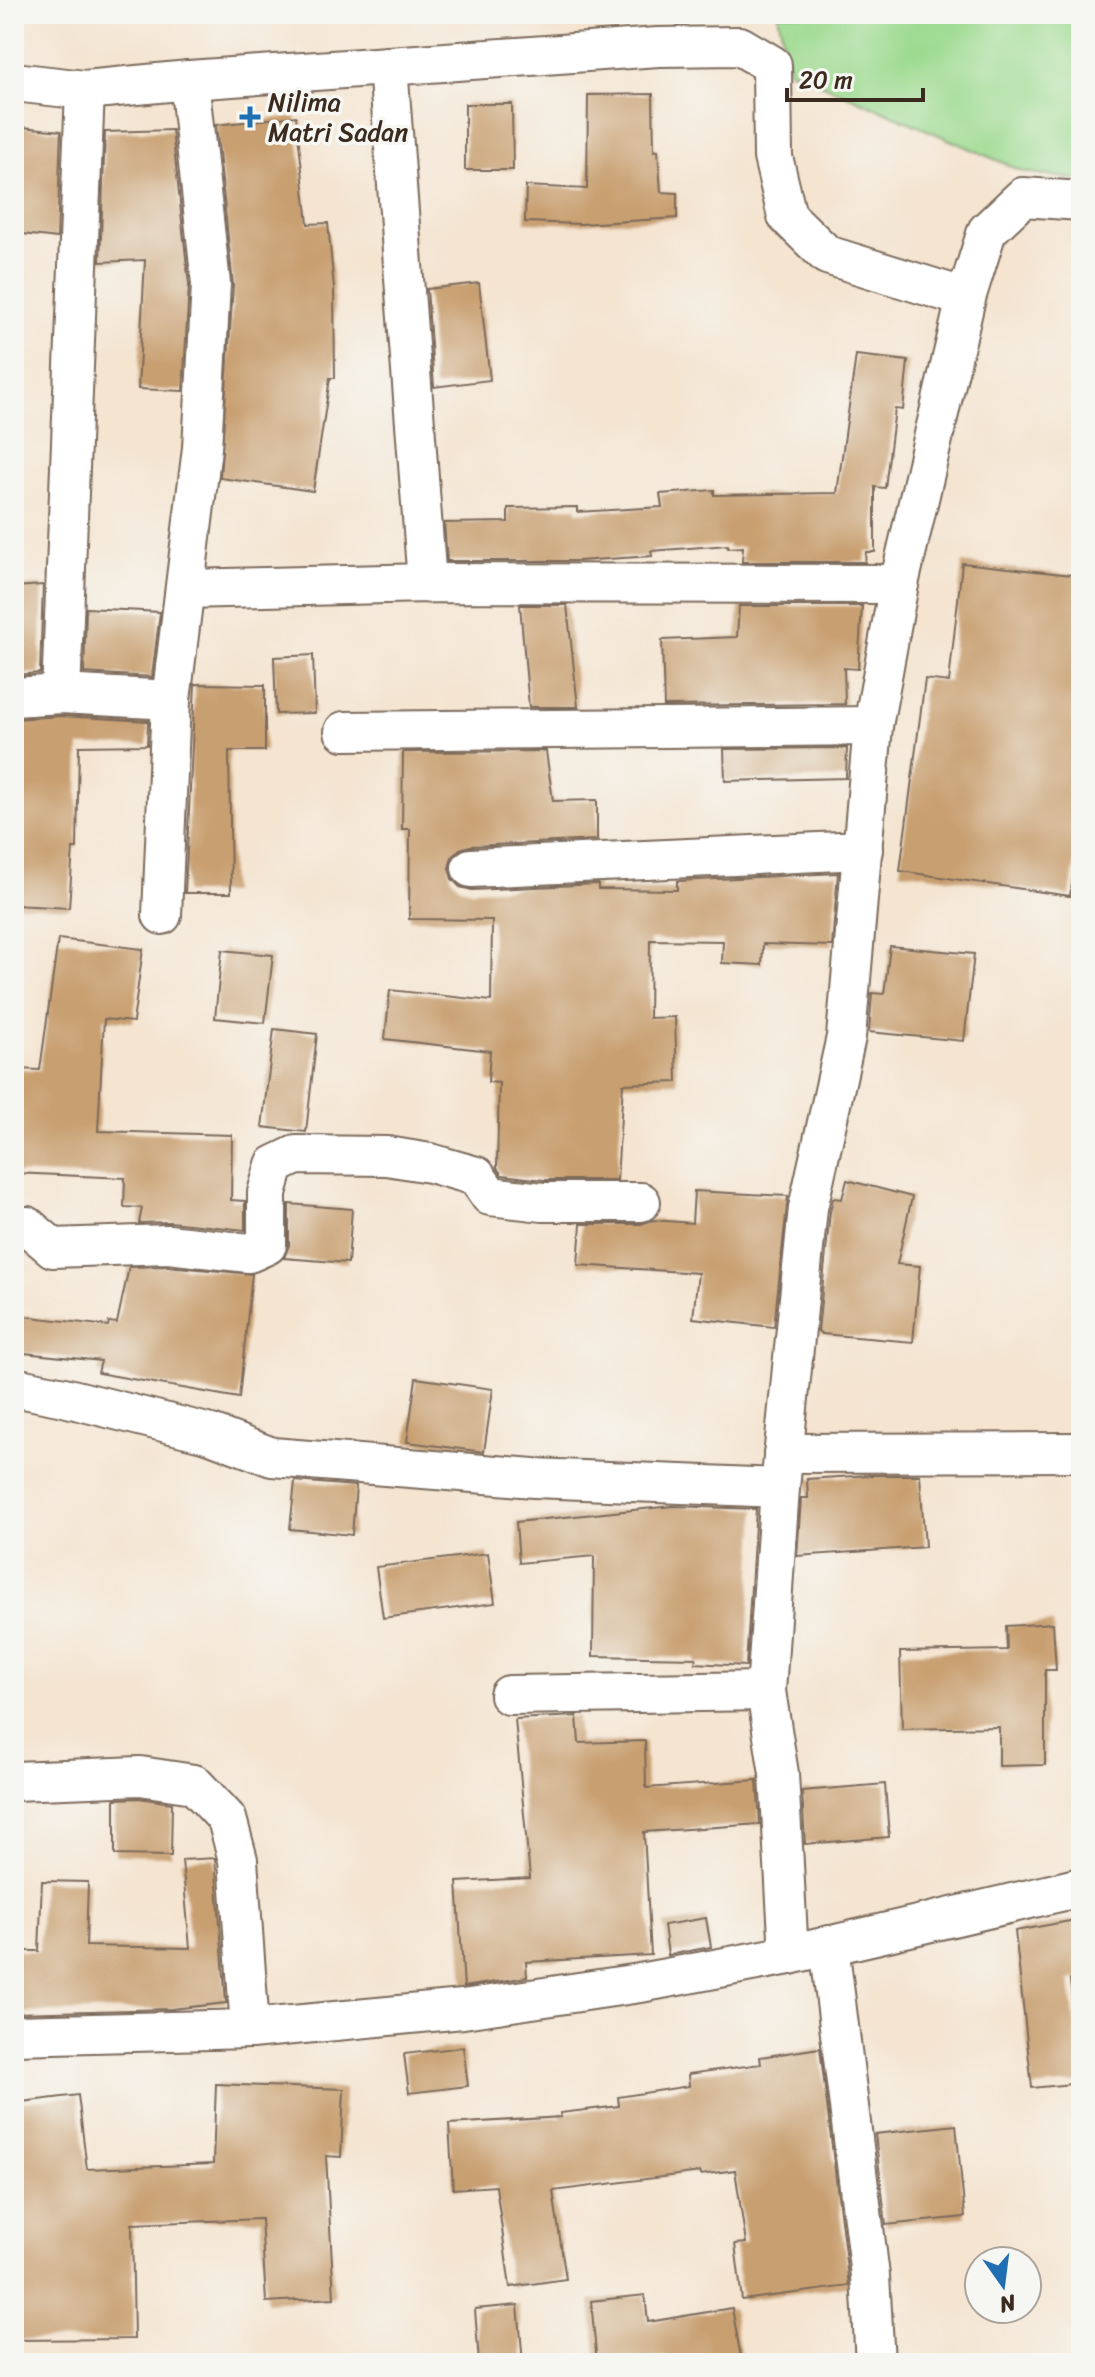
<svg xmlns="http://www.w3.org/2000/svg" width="1095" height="2377" font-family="Sriracha,sans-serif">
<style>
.green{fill:#9cda8f;stroke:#6c8256;stroke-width:2}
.building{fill:#c89f70}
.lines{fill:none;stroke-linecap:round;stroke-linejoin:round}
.minor-casing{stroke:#7c6b5c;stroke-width:42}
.minor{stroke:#fff;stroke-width:38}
.poi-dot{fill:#1f6fb2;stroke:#f6f6f2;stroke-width:3}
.labels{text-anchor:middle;stroke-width:7;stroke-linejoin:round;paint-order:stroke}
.poi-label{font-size:26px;fill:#3b2a1e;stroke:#f6f6f2;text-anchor:start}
</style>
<rect width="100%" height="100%" fill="#f6f6f2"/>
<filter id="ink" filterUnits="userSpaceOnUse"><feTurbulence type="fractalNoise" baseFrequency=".0125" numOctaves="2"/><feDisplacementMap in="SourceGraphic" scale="16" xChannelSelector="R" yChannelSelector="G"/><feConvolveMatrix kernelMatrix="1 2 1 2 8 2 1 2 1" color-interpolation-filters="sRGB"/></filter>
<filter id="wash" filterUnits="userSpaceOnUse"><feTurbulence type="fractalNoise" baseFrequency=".006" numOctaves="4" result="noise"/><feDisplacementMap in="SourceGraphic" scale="32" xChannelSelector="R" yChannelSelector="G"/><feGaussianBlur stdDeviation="1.8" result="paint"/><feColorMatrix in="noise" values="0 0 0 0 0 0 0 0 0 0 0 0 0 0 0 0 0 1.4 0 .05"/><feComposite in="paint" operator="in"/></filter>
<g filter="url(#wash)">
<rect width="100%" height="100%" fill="#f4e4d0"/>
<!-- green -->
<path class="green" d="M 778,14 L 1081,14 L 1081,180 L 1024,172 L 789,70 Z"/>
<g id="blocks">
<!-- building -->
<g class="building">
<path d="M 653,94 L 654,151 L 658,150 L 661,192 L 677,193 L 677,218 L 581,224 L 525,222 L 526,186 L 587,189 L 588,95 Z"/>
<path d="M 465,104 L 512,104 L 513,170 L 465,170 Z"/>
<path d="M 296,116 L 308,224 L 328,223 L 334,288 L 335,378 L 330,378 L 313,491 L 220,478 L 233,285 L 216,125 Z"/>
<path d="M 22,127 L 61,131 L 57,238 L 14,233 L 14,203 Z"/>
<path d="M 172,130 L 189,285 L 183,391 L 138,389 L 145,260 L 100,262 L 105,132 Z"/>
<path d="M 479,283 L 490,380 L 434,387 L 427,289 Z"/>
<path d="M 856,355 L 908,361 L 903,410 L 895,409 L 885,488 L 875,487 L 875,552 L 866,552 L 865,562 L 742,562 L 743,547 L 728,548 L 728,545 L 651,551 L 652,556 L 578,561 L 447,561 L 444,523 L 508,522 L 508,508 L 577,507 L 577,512 L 662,507 L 660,494 L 714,490 L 714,495 L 837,493 Z"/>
<path d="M 962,563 L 1081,576 L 1081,824 L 1070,896 L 900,871 L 925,679 L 949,682 Z"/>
<path d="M 43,585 L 40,673 L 14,675 L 14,587 Z"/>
<path d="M 520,605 L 567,605 L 578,707 L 529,707 Z"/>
<path d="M 739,606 L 862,606 L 858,669 L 844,668 L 845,704 L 664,706 L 662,640 L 737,637 Z"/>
<path d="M 86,608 L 160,612 L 152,677 L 84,673 Z"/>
<path d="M 313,655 L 315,713 L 276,714 L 274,657 Z"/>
<path d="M 195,684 L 265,685 L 265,751 L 229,751 L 231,893 L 185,893 Z"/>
<path d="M 61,716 L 148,721 L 147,745 L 79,746 L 77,848 L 73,848 L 69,908 L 15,905 L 19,790 L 14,790 L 14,719 Z"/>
<path d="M 847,748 L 846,778 L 725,781 L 724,749 Z"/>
<path d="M 546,751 L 553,801 L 597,800 L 597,840 L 470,846 L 460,849 L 452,857 L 449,868 L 452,879 L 460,887 L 472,890 L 598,884 L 598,889 L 677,890 L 677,881 L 838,873 L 832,946 L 763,944 L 762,965 L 722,963 L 723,941 L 650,940 L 649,1018 L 675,1017 L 677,1082 L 623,1084 L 617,1180 L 544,1180 L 502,1175 L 497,1168 L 499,1083 L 488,1082 L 490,1051 L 385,1039 L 390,990 L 491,1001 L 492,920 L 409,919 L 410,829 L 402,829 L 403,752 Z"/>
<path d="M 58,939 L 143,949 L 133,1022 L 104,1019 L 98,1131 L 232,1135 L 231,1200 L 245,1201 L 245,1230 L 170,1222 L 139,1223 L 142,1208 L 124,1207 L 125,1178 L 14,1173 L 17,1069 L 40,1070 Z"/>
<path d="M 890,946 L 974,954 L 964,1041 L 869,1032 L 872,993 L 884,994 Z"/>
<path d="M 222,950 L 273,955 L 265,1023 L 215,1018 Z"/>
<path d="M 274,1029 L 317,1034 L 306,1132 L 262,1127 Z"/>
<path d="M 847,1180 L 912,1197 L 897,1264 L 920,1266 L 913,1342 L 822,1334 L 818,1331 L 830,1212 L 833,1198 L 842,1199 Z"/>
<path d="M 694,1191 L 788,1196 L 774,1327 L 693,1318 L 698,1273 L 578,1265 L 581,1224 L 641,1224 L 653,1220 L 692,1223 Z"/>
<path d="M 289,1204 L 352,1209 L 348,1263 L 284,1258 L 289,1245 Z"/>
<path d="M 167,1266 L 252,1274 L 239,1398 L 98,1373 L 101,1361 L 14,1352 L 14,1315 L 108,1326 L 109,1322 L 117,1323 L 129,1267 Z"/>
<path d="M 416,1378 L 493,1389 L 484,1452 L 407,1442 Z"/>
<path d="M 871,1475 L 920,1475 L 925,1547 L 797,1556 L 801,1498 L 808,1498 L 807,1479 Z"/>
<path d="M 295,1481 L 356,1486 L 352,1535 L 290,1529 Z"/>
<path d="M 673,1506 L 756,1509 L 746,1666 L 695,1663 L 696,1658 L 593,1656 L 594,1556 L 519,1563 L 516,1522 Z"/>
<path d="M 488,1553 L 495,1603 L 383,1618 L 376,1567 Z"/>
<path d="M 1053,1623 L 1056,1670 L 1045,1670 L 1045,1765 L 999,1766 L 999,1727 L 902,1729 L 900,1652 L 1007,1650 L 1006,1626 Z"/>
<path d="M 577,1716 L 579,1743 L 645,1741 L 646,1788 L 757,1780 L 760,1824 L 644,1832 L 651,1955 L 526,1962 L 527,1977 L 464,1987 L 457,1882 L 530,1878 L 515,1719 Z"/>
<path d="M 885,1784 L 889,1837 L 805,1844 L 802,1791 Z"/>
<path d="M 139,1798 L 172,1803 L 171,1856 L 115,1855 L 115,1799 Z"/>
<path d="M 215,1858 L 226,2003 L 172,2009 L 14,2013 L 14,1951 L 39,1951 L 42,1881 L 88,1882 L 86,1946 L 190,1948 L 182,1860 Z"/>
<path d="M 706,1918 L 711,1947 L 668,1955 L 664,1925 Z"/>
<path d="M 1081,1919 L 1081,1978 L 1070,1980 L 1081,2083 L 1032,2088 L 1015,1931 Z"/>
<path d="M 463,2047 L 468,2086 L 409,2093 L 404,2054 Z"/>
<path d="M 820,2048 L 849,2286 L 742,2300 L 735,2244 L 746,2243 L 735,2170 L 701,2175 L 700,2172 L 553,2191 L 566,2279 L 510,2287 L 496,2186 L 453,2189 L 449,2124 L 561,2117 L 560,2113 L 619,2106 L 618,2097 L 689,2086 L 688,2074 L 761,2064 L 760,2057 Z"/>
<path d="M 216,2084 L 344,2089 L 341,2157 L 326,2156 L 334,2298 L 266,2302 L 261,2219 L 132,2224 L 134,2339 L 14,2340 L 14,2103 L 78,2095 L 87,2169 L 213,2164 Z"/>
<path d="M 956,2125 L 965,2217 L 886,2225 L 875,2134 Z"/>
<path d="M 645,2295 L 648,2322 L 732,2308 L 742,2363 L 666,2363 L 665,2357 L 597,2363 L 591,2301 Z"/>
<path d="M 518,2305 L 523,2363 L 479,2363 L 475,2309 Z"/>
</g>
</g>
</g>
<g filter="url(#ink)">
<use href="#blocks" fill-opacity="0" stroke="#7c6b5c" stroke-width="2"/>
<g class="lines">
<defs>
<g id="minor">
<path d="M 388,66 L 427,583"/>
<path d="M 14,82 L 85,90 L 189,80 L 658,47 L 740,46 L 772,65 L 773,157 L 787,216 L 827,255 L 966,298 L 987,231 L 1023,197 L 1081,201"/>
<path d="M 186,589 L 427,583 L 899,584"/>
<path d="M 61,694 L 85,90"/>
<path d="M 14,697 L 61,694 L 171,700"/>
<path d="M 344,731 L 873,726"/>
<path d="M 471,868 L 863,850"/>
<path d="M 162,915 L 171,700 L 202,448 L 211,284 L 189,80"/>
<path d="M 14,1226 L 27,1226 L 53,1248 L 168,1244 L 249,1253 L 267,1245 L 267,1193 L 275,1165 L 296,1155 L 387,1156 L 430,1163 L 476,1176 L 490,1196 L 543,1202 L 641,1202"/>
<path d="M 14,1387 L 64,1397 L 211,1434 L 272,1457 L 534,1478 L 780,1488"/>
<path d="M 783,1453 L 1081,1452"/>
<path d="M 509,1695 L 766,1691"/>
<path d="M 14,1781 L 140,1776 L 194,1784 L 227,1819 L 238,1860 L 250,2029"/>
<path d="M 829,1945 L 870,2276 L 875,2363"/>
<path d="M 789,1955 L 779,1774 L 766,1691 L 780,1488 L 808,1208 L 846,1037 L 873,726 L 899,584 L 966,298"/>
<path d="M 14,2035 L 250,2029 L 463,2009 L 640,1983 L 789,1955 L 1081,1887"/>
</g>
</defs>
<!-- minor casing -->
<use href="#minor" class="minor-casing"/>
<!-- minor -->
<use href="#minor" class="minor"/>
</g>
</g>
<!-- markers -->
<path class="poi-dot" d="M246 105h8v8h8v8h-8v8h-8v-8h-8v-8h8z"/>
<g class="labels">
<!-- poi labels -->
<g class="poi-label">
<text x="268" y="111">Nilima<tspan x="268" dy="30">Matri Sadan</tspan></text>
</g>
</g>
<!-- margin -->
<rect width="1095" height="2377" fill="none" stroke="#f6f6f2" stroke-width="48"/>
<!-- north arrow -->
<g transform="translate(1003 2285) rotate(166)"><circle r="38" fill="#f6f6f2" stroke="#aba49d" stroke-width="2"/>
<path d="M0-6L14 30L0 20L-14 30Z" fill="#1f6fb2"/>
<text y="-12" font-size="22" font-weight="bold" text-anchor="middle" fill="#3b2a1e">N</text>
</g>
<!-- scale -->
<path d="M787 88v12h136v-12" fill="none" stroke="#3b2a1e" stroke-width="4"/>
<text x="799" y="88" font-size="24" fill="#3b2a1e" stroke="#f6f6f2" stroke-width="6" paint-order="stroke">20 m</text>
</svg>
